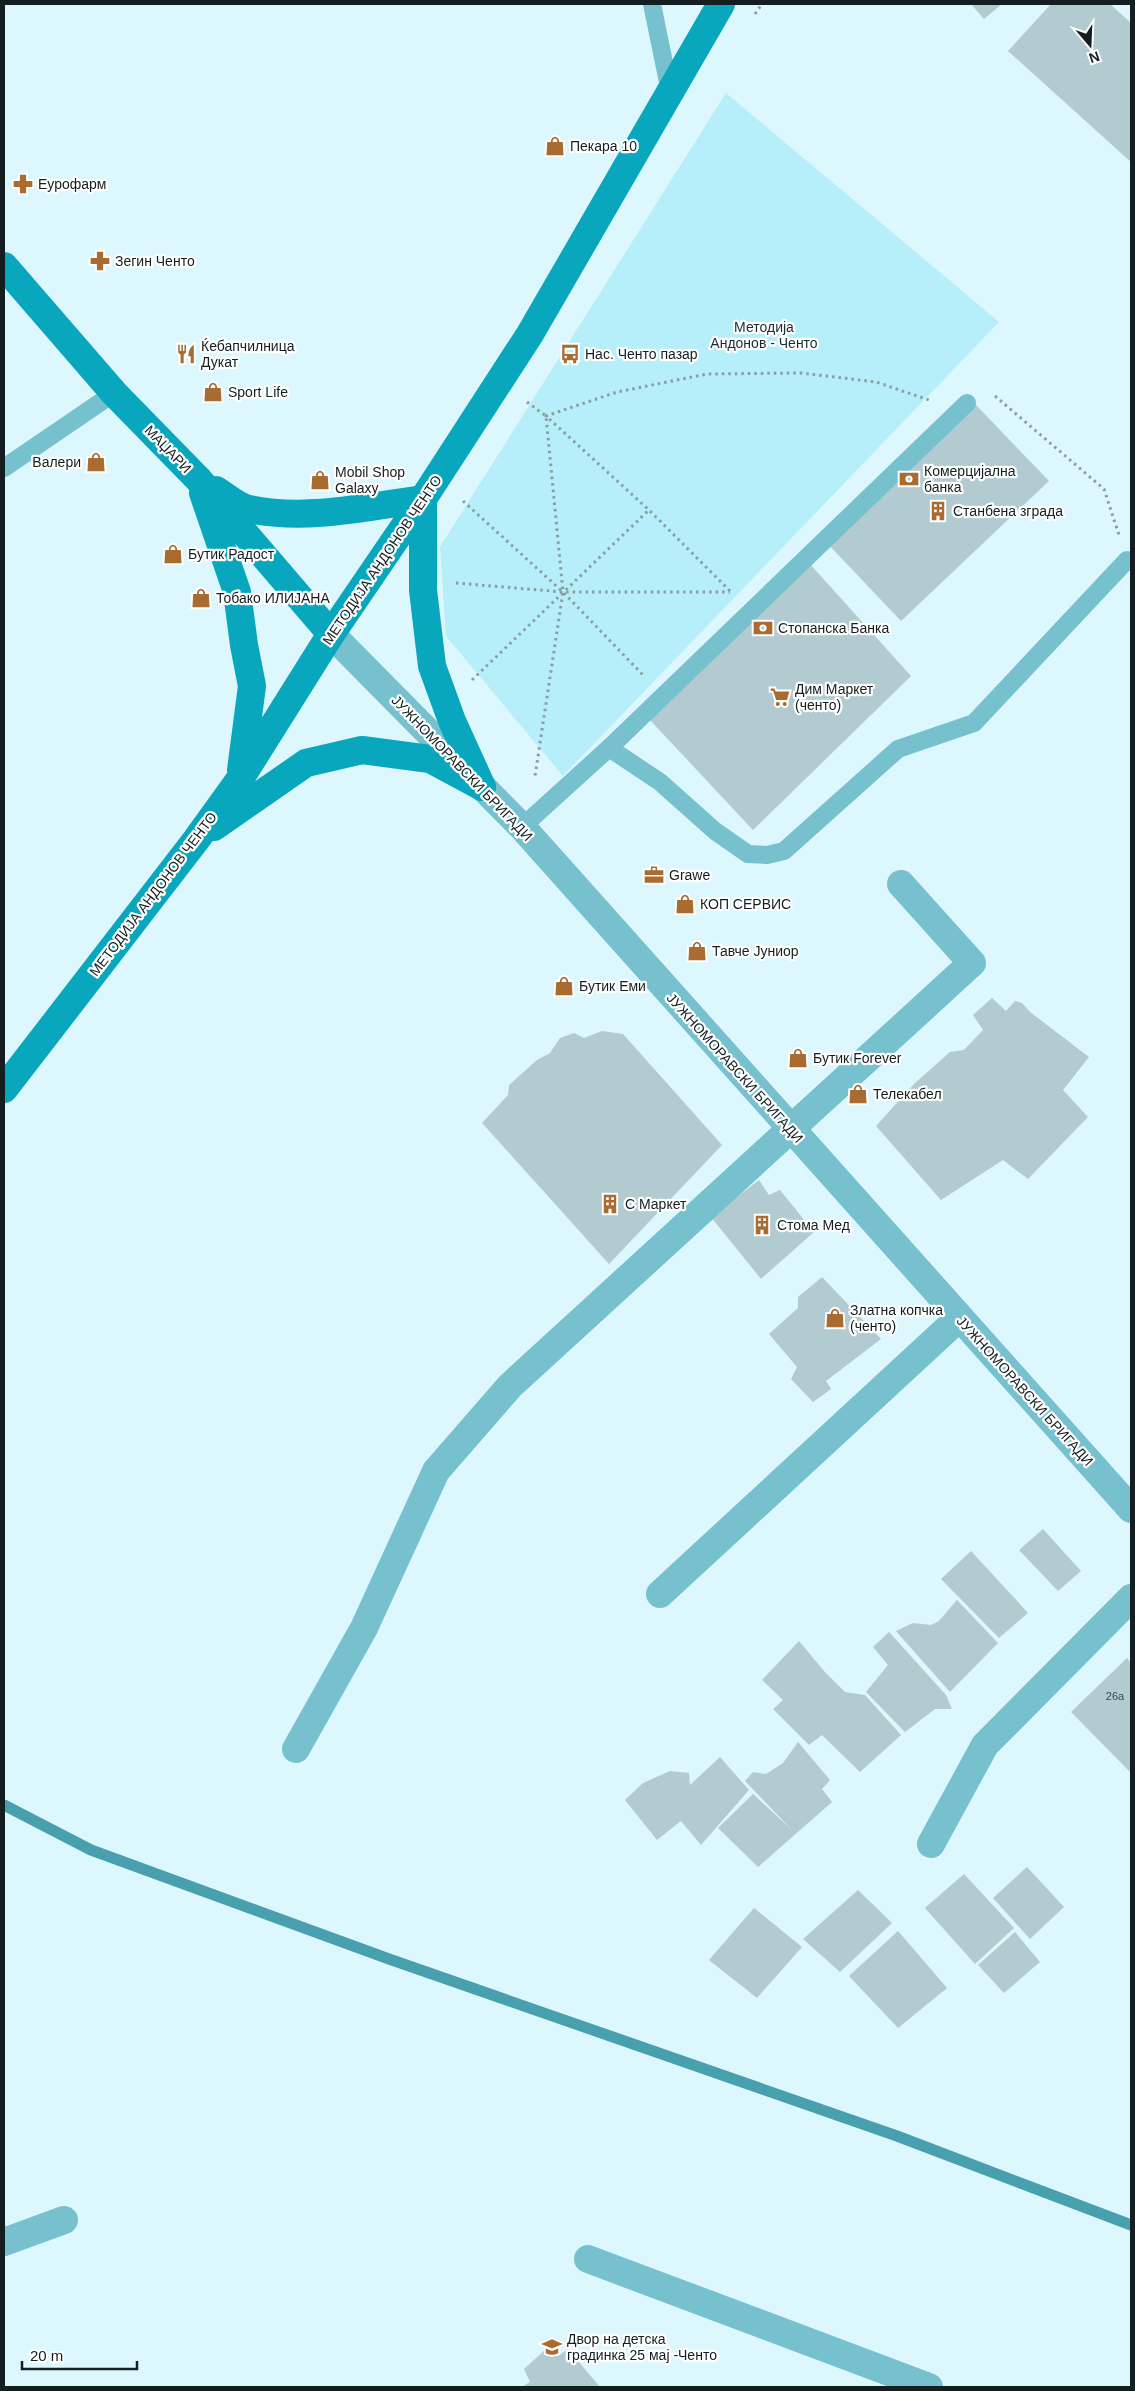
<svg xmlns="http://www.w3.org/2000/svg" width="1135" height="2391" font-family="Helvetica,sans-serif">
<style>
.green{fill:#b6eef9}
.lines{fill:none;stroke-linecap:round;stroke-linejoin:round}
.stream{stroke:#489fae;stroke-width:11}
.building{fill:#b1cbd0}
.path{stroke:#8a9ea2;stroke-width:3;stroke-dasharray:2.5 4;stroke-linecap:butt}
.lane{stroke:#77c1cf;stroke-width:18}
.street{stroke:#77c1cf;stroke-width:28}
.secondary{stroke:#09a7bd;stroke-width:28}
.labels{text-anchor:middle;stroke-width:4.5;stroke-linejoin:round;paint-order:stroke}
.number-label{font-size:11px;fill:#3b494c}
.poi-label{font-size:14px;fill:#141e20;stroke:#fff;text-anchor:start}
.park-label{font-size:14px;fill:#182d31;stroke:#fff}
.street-label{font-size:14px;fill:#141e20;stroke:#fff}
</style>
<rect width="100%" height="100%" fill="#dcf7fd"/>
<!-- green -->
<path class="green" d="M 726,93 L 999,322 L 563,776 L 446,636 L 440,547 Z"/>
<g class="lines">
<!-- stream -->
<path class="stream" d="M 4,1805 L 91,1850 L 389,1959 L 897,2136 L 1131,2225"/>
</g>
<!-- building -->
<g class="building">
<path d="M 971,4 L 1002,4 L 984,19 Z"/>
<path d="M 1051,4 L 1110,4 L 1131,23 L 1131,162 L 1008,51 Z"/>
<path d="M 974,403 L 1049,481 L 901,621 L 826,542 Z"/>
<path d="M 809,563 L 911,676 L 753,830 L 649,719 Z"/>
<path d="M 992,998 L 1006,1011 L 1015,1001 L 1022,1003 L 1030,1012 L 1089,1057 L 1063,1090 L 1088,1117 L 1028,1179 L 1003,1160 L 941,1200 L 876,1126 L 915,1083 L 950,1052 L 964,1050 L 983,1030 L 973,1015 Z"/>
<path d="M 602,1031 L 623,1034 L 722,1145 L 609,1264 L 482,1123 L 508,1095 L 509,1085 L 537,1060 L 550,1053 L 560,1038 L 574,1033 L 584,1038 Z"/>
<path d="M 759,1180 L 769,1195 L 780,1190 L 814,1232 L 761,1279 L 711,1217 Z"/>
<path d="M 822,1277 L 881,1339 L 826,1381 L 831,1389 L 813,1402 L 791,1379 L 797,1367 L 769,1334 L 798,1308 L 798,1297 Z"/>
<path d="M 1043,1529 L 1081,1571 L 1058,1591 L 1019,1550 Z"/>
<path d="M 971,1551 L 1028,1613 L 999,1638 L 941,1579 Z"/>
<path d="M 957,1600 L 998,1643 L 950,1692 L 896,1631 L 913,1623 L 931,1625 L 939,1621 Z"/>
<path d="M 889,1632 L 946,1695 L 952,1709 L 935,1709 L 905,1732 L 866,1692 L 888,1665 L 873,1647 Z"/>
<path d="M 799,1641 L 824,1671 L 845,1692 L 865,1695 L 901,1735 L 860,1772 L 822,1735 L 809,1745 L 773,1709 L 783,1700 L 762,1680 Z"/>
<path d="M 1127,1658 L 1131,1663 L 1131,1773 L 1071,1712 Z"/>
<path d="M 798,1742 L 830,1780 L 822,1789 L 832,1802 L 758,1867 L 718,1828 L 753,1794 L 792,1830 L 745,1781 L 753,1772 L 766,1774 L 783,1763 Z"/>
<path d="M 720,1757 L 749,1790 L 701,1845 L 681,1821 L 657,1840 L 625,1800 L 643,1783 L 670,1771 L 689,1773 L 690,1785 Z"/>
<path d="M 1027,1867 L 1064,1907 L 1030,1939 L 993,1898 Z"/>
<path d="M 964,1874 L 1014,1928 L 975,1964 L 925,1908 Z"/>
<path d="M 858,1890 L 892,1923 L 840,1972 L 803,1939 Z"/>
<path d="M 754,1908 L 802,1947 L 757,1998 L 709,1960 Z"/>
<path d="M 898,1931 L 947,1988 L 898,2028 L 849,1976 Z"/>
<path d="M 1015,1932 L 1040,1962 L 1004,1993 L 978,1965 Z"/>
<path d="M 568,2349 L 600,2387 L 522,2387 L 530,2382 L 524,2369 L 545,2350 L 558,2356 Z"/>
</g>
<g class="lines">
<!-- path -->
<g class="path">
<path d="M 755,14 L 762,4"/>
<path d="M 995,396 L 1104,489 L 1119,535"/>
<path d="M 527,402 L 546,416 L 563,592 L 535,776"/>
<path d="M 463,501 L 563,592 L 643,675"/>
<path d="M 456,583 L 563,592 L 730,592"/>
<path d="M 730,591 L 649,510 L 546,416 L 617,392 L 707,374 L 801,373 L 876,382 L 929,400"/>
<path d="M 472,680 L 649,510"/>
</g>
<!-- lane -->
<g class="lane">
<path d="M 652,4 L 670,92"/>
<path d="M 4,468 L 114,393"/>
<path d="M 609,748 L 967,403"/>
<path d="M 522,827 L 609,748 L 660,782 L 715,831 L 748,854 L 767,855 L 784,851 L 898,749 L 974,723 L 1127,560"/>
</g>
<!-- street -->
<g class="street">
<path d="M 331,634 L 522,827 L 1131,1509"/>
<path d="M 660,1594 L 959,1318"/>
<path d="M 296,1749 L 364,1628 L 436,1471 L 510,1386 L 972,963 L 901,884"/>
<path d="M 931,1844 L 985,1745 L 1131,1598"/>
<path d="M 4,2242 L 64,2220"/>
<path d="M 588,2259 L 929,2387"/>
</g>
<!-- secondary -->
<g class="secondary">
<path d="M 4,266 L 114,393 L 199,480 L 331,634"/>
<path d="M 216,490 C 226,496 238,507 249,509 C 306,521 367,507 423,499"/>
<path d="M 203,493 L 237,592 L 244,645 L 252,686 L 241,770"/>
<path d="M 423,499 L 423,590 L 432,666 L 452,721 L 482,787"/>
<path d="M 214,827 L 306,763 L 362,750 L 430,759 L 482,787"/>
<path d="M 4,1089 L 196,840 L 240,779 L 331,634 L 423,499 L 530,334 L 721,4"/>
</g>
</g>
<!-- icons -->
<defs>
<symbol id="shop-bare" viewBox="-9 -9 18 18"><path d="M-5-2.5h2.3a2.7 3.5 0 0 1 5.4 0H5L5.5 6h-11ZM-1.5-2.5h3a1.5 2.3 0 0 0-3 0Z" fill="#a96b30" stroke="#fff" stroke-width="2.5" paint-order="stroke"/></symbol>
<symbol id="pharmacy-bare" viewBox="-9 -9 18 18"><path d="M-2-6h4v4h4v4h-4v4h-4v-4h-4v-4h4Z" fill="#a96b30" stroke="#fff" stroke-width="2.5" paint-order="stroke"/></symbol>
<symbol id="restaurant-bare" viewBox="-9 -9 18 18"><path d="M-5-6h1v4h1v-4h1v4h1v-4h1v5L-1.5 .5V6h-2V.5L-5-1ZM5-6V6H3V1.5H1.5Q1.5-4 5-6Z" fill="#a96b30" stroke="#fff" stroke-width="2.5" paint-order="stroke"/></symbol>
<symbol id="bus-bare" viewBox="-9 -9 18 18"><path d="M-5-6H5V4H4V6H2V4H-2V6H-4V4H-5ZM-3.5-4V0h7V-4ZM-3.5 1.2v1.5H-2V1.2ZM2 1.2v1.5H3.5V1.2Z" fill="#a96b30" stroke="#fff" stroke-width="2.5" paint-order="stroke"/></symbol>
<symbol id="bank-bare" viewBox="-9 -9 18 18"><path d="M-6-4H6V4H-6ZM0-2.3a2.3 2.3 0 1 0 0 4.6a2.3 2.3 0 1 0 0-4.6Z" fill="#a96b30" stroke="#fff" stroke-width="2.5" paint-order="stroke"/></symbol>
<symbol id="building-bare" viewBox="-9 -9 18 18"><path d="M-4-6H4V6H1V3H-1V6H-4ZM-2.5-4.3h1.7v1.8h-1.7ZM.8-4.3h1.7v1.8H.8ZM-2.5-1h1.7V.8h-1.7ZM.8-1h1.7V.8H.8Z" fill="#a96b30" stroke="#fff" stroke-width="2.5" paint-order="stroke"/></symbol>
<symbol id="supermarket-bare" viewBox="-9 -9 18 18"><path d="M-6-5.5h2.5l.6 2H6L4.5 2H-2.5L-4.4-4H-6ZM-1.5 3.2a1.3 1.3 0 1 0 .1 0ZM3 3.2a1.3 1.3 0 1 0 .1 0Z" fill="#a96b30" stroke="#fff" stroke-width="2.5" paint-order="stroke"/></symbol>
<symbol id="office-bare" viewBox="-9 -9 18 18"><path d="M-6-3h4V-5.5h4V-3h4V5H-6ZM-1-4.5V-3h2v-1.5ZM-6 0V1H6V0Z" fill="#a96b30" stroke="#fff" stroke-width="2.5" paint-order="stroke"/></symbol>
<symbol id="school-bare" viewBox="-9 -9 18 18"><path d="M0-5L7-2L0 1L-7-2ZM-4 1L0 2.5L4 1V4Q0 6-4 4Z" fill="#a96b30" stroke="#fff" stroke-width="2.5" paint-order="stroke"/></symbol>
</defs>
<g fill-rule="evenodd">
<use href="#shop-bare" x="541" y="132" width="28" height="28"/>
<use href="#pharmacy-bare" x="9" y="170" width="28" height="28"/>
<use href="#pharmacy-bare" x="86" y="247" width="28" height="28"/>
<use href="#restaurant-bare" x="172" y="340" width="28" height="28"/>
<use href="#bus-bare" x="556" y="340" width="28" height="28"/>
<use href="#shop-bare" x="199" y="378" width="28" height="28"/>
<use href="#shop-bare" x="82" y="448" width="28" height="28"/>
<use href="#bank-bare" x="895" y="465" width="28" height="28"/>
<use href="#shop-bare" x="306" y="466" width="28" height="28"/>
<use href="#building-bare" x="924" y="497" width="28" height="28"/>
<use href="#shop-bare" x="159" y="540" width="28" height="28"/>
<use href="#shop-bare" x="187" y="584" width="28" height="28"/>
<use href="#bank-bare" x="749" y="614" width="28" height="28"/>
<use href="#supermarket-bare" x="766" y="683" width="28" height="28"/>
<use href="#office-bare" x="640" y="861" width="28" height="28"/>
<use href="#shop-bare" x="671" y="890" width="28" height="28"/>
<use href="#shop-bare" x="683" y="937" width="28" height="28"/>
<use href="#shop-bare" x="550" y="972" width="28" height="28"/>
<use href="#shop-bare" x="784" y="1044" width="28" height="28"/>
<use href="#shop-bare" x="844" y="1080" width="28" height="28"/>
<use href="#building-bare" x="596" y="1190" width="28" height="28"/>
<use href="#building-bare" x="748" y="1211" width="28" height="28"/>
<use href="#shop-bare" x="821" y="1304" width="28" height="28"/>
<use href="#school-bare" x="538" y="2333" width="28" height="28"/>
</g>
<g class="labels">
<!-- number labels -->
<g class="number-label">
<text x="1115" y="1700">26а</text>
</g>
<!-- poi labels -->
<g class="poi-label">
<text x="570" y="151">Пекара 10</text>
<text x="38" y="189">Еурофарм</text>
<text x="115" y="266">Зегин Ченто</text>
<text x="201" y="351">Ќебапчилница<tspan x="201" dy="16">Дукат</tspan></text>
<text x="585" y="359">Нас. Ченто пазар</text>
<text x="228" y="397">Sport Life</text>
<text x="81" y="467" text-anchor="end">Валери</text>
<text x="924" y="476">Комерцијална<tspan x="924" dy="16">банка</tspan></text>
<text x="335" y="477">Mobil Shop<tspan x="335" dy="16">Galaxy</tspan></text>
<text x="953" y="516">Станбена зграда</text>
<text x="188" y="559">Бутик Радост</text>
<text x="216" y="603">Тобако ИЛИЈАНА</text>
<text x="778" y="633">Стопанска Банка</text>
<text x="795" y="694">Дим Маркет<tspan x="795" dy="16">(ченто)</tspan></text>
<text x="669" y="880">Grawe</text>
<text x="700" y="909">КОП СЕРВИС</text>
<text x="712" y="956">Тавче Јуниор</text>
<text x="579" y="991">Бутик Еми</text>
<text x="813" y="1063">Бутик Forever</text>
<text x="873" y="1099">Телекабел</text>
<text x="625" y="1209">С Маркет</text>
<text x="777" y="1230">Стома Мед</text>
<text x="850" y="1315">Златна копчка<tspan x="850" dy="16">(ченто)</tspan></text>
<text x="567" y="2344">Двор на детска<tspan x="567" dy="16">градинка 25 мај -Ченто</tspan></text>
</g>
<!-- park labels -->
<g class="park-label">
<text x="764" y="332">Методија<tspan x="764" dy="16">Андонов - Ченто</tspan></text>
</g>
<!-- street labels -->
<g class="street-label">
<text transform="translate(168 449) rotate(46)" y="5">МАЏАРИ</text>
<text transform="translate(382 560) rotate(-56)" y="5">МЕТОДИЈА АНДОНОВ ЧЕНТО</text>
<text transform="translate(462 768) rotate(46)" y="5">ЈУЖНОМОРАВСКИ БРИГАДИ</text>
<text transform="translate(153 894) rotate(-53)" y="5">МЕТОДИЈА АНДОНОВ ЧЕНТО</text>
<text transform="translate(735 1068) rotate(48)" y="5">ЈУЖНОМОРАВСКИ БРИГАДИ</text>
<text transform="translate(1025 1391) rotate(48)" y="5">ЈУЖНОМОРАВСКИ БРИГАДИ</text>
</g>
</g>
<!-- border -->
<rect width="1135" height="2391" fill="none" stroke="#141e20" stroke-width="10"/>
<!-- north arrow -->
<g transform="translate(1090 45) rotate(161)" stroke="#ffffff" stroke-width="4" paint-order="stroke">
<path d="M0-4L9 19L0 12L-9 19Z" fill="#141e20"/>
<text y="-8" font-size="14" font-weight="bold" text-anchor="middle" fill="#141e20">N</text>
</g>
<!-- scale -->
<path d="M22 2361v8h115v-8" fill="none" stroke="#141e20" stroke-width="2.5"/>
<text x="30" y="2361" font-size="15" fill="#141e20" stroke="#ffffff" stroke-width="4" paint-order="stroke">20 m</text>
</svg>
